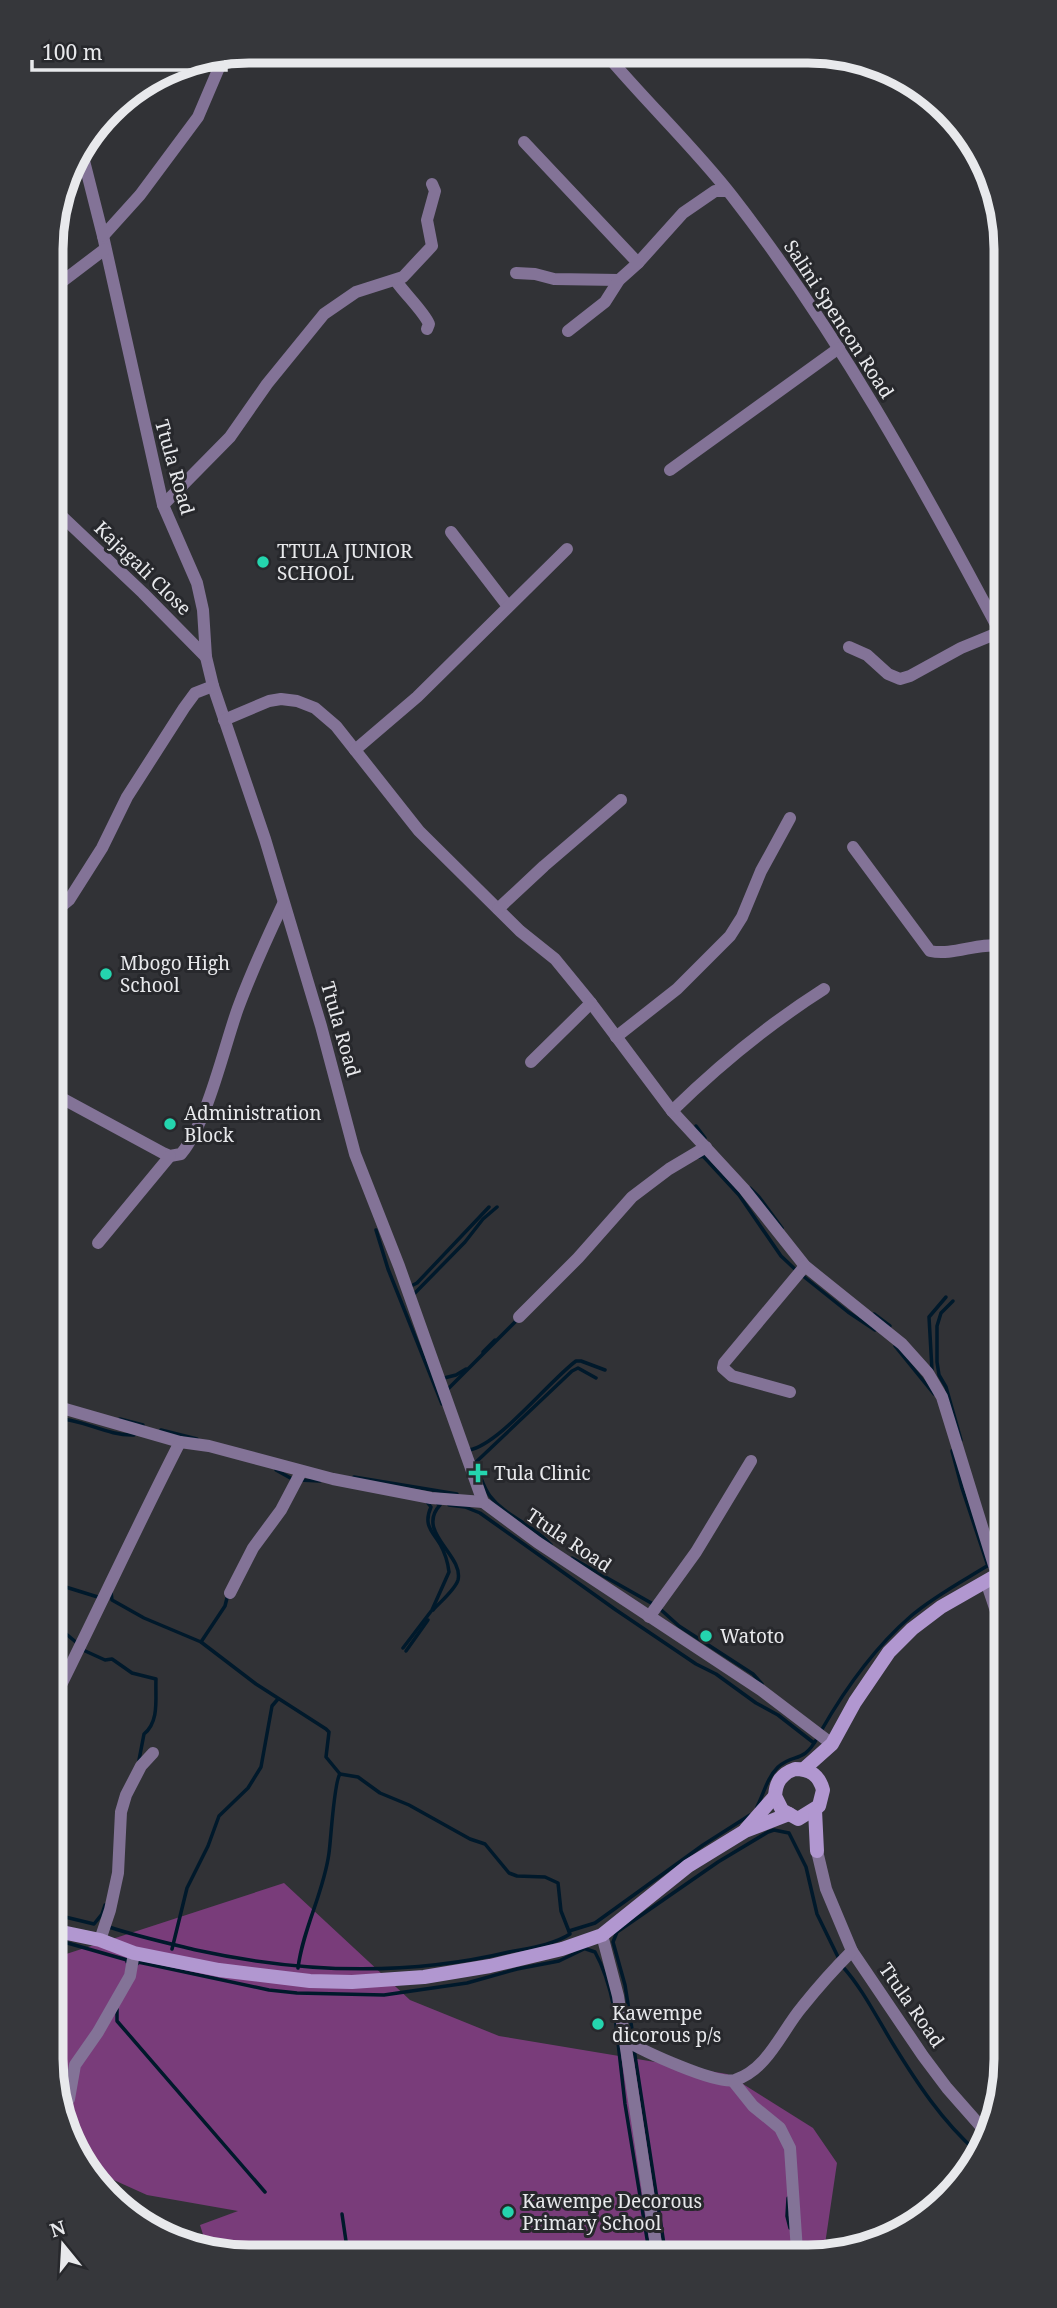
<svg xmlns="http://www.w3.org/2000/svg" width="1057" height="2308" font-family="'Noto Serif',serif">
<style>
.green{fill:#793c7a}
.lines{fill:none;stroke-linecap:round;stroke-linejoin:round}
.stream{stroke:#00192b;stroke-width:3.5}
.street{stroke:#837397;stroke-width:12}
.secondary{stroke:#b197d0;stroke-width:14}
.poi-dot{fill:#24d5ae;stroke:#27282c;stroke-width:2.5}
.labels{text-anchor:middle;stroke-width:6;stroke-linejoin:round;paint-order:stroke}
.street-label{font-size:19px;fill:#e8e9ec;stroke:#27282c}
.poi-label{font-size:19px;fill:#e8e9ec;stroke:#27282c;text-anchor:start}
.rim{fill:none;stroke:#e8e9ec;stroke-width:9}
</style>
<rect width="100%" height="100%" fill="#313236"/>
<!-- green -->
<path class="green" d="M 284,1883 L 410,2000 L 499,2036 L 727,2074 L 813,2128 L 837,2163 L 824,2251 L 209,2253 L 200,2225 L 238,2211 L 147,2195 L 96,2172 L 58,2111 L 57,1957 Z"/>
<g class="lines">
<!-- stream -->
<g class="stream">
<path d="M 696,1126 L 705,1138"/>
<path d="M 699,1157 L 703,1156 L 739,1195 L 781,1256 L 797,1271"/>
<path d="M 750,1188 L 759,1197 L 782,1228"/>
<path d="M 376,1230 L 388,1269 L 442,1404"/>
<path d="M 803,1276 L 848,1312 L 875,1330"/>
<path d="M 411,1286 L 417,1283 L 489,1207"/>
<path d="M 413,1295 L 465,1242 L 483,1219 L 497,1207"/>
<path d="M 953,1301 L 941,1313 L 937,1326 L 937,1362 L 939,1375 L 946,1387 L 961,1440"/>
<path d="M 874,1314 L 890,1326"/>
<path d="M 895,1346 L 934,1394"/>
<path d="M 483,1352 L 495,1340"/>
<path d="M 932,1370 L 929,1317 L 946,1297"/>
<path d="M 444,1378 L 456,1375 L 466,1369"/>
<path d="M 447,1390 L 518,1319"/>
<path d="M 55,1418 C 83,1419 107,1436 134,1435"/>
<path d="M 120,1419 L 143,1425"/>
<path d="M 161,1430 L 197,1439"/>
<path d="M 469,1450 C 499,1445 548,1382 576,1361 L 581,1361 L 605,1370"/>
<path d="M 952,1451 L 962,1488 L 988,1566"/>
<path d="M 475,1463 L 572,1371 L 578,1368 L 596,1378"/>
<path d="M 476,1466 C 481,1476 483,1487 490,1496 C 505,1516 534,1525 551,1545"/>
<path d="M 276,1470 L 294,1480"/>
<path d="M 354,1477 L 457,1494"/>
<path d="M 300,1480 L 320,1481"/>
<path d="M 449,1505 L 465,1507 L 480,1513 L 616,1610 L 696,1664 L 716,1674 L 756,1703 L 778,1715 L 814,1743"/>
<path d="M 572,1558 L 653,1604"/>
<path d="M 56,1584 L 101,1598"/>
<path d="M 659,1608 L 679,1626 L 753,1674 L 762,1684"/>
<path d="M 433,1610 C 440,1602 455,1590 458,1580 C 464,1555 415,1532 440,1505 L 438,1504"/>
<path d="M 56,1629 L 65,1633 L 77,1643"/>
<path d="M 1000,1638 L 1004,1652"/>
<path d="M 201,1642 L 225,1606 L 228,1594"/>
<path d="M 403,1648 L 432,1610 L 449,1572 C 448,1563 445,1553 440,1544 C 432,1531 423,1525 431,1507 L 427,1502"/>
<path d="M 83,1650 L 105,1660 L 112,1659 L 132,1673 L 156,1679 C 155,1697 160,1721 144,1734 L 139,1760"/>
<path d="M 406,1651 L 428,1620"/>
<path d="M 821,1731 C 845,1689 874,1648 911,1616 C 933,1597 961,1582 987,1566"/>
<path d="M 757,1807 C 764,1793 767,1778 778,1767 C 795,1752 802,1765 818,1737"/>
<path d="M 57,1915 L 94,1924 L 102,1914 L 105,1905"/>
<path d="M 109,1927 C 136,1936 167,1943 196,1950 C 301,1973 404,1977 509,1952 C 529,1948 553,1945 570,1934 L 561,1911 L 558,1883 L 545,1877 L 517,1876 L 509,1873 L 485,1844 L 470,1839 L 409,1805 L 380,1793 L 358,1777 L 340,1774 L 326,1757 L 329,1732 L 326,1729 L 256,1684 L 201,1642 L 144,1618 L 112,1600 L 111,1592"/>
<path d="M 569,1931 L 595,1923 L 703,1845 L 750,1815"/>
<path d="M 57,1940 L 127,1960 L 127,1962"/>
<path d="M 172,1949 L 187,1888 L 208,1846 L 219,1816 L 248,1788 L 261,1767 L 272,1706 L 278,1699"/>
<path d="M 586,1949 L 595,1952 C 605,1970 610,1988 614,2008"/>
<path d="M 137,1964 L 138,1962 L 269,1990 L 297,1993 L 384,1995 L 467,1983 L 517,1969 L 559,1961 L 586,1948"/>
<path d="M 843,1967 C 862,1988 877,2018 893,2044 C 917,2083 942,2121 976,2151"/>
<path d="M 298,1968 C 303,1928 324,1892 329,1853 C 331,1839 334,1781 340,1774"/>
<path d="M 117,2009 L 117,2021 L 265,2192"/>
<path d="M 615,2016 L 625,2104 L 649,2251"/>
<path d="M 634,2042 L 625,1985 L 613,1942 L 617,1932 L 718,1862 L 768,1832 L 774,1830 L 789,1833 L 806,1867 L 817,1914 L 839,1959 L 837,1961"/>
<path d="M 634,2049 L 665,2251"/>
<path d="M 788,2198 L 787,2216 L 790,2228"/>
<path d="M 342,2214 L 347,2248 L 354,2253"/>
</g>
<!-- street -->
<g class="street">
<path d="M 605,53 C 646,102 693,146 732,196 C 837,331 921,483 1001,634"/>
<path d="M 524,142 L 638,263"/>
<path d="M 81,149 L 103,236 L 163,505 L 197,583 L 203,610 L 206,657 L 213,686 L 265,839 L 321,1026 L 355,1154 L 399,1266 L 483,1502 L 537,1542 L 761,1690 L 832,1744"/>
<path d="M 103,236 L 140,195 L 198,117 L 224,56"/>
<path d="M 516,273 L 535,274 L 554,279 L 619,280"/>
<path d="M 396,281 C 405,294 424,312 429,324 L 427,329"/>
<path d="M 51,290 L 105,249"/>
<path d="M 568,331 L 605,302 L 619,280 L 638,263 L 683,213 L 715,191 L 727,191"/>
<path d="M 670,470 L 839,348"/>
<path d="M 163,505 L 230,437 L 267,384 L 324,314 L 356,292 L 403,277 L 432,246 L 427,220 L 435,191 L 432,184"/>
<path d="M 52,507 L 143,593 L 206,657"/>
<path d="M 451,532 L 507,605"/>
<path d="M 849,647 L 867,655 L 888,674 L 900,679 L 910,676 L 961,648 L 1000,632"/>
<path d="M 224,720 L 269,701 L 281,699 L 297,701 L 315,708 L 336,726 L 419,831 L 520,931 L 555,959 L 591,1003 L 672,1111 L 744,1189 L 805,1266 L 902,1344 L 928,1373 L 942,1397 L 997,1575"/>
<path d="M 355,750 L 417,697 L 567,549"/>
<path d="M 853,847 L 930,951 C 954,956 978,942 1002,946"/>
<path d="M 53,903 L 63,905 L 69,900 L 102,848 L 127,797 L 184,708 L 195,693 L 213,686"/>
<path d="M 498,909 L 544,866 L 621,800"/>
<path d="M 616,1037 L 677,989 L 730,936 L 742,917 L 761,871 L 790,818"/>
<path d="M 531,1062 L 591,1003"/>
<path d="M 54,1094 L 163,1153 L 170,1156 L 181,1154 C 208,1121 223,1050 238,1008 C 251,973 267,938 283,904"/>
<path d="M 672,1111 C 718,1066 769,1024 824,989"/>
<path d="M 98,1243 L 170,1156"/>
<path d="M 519,1317 L 578,1258 L 632,1197 L 669,1169 L 706,1147"/>
<path d="M 790,1392 L 732,1376 L 723,1368 L 724,1363 L 805,1266"/>
<path d="M 55,1406 L 180,1442 L 209,1446 L 333,1479 L 431,1498 L 483,1502"/>
<path d="M 986,1581 L 1004,1635"/>
<path d="M 230,1593 L 253,1548 L 281,1510 L 301,1472"/>
<path d="M 649,1617 L 696,1552 L 751,1461"/>
<path d="M 56,1695 C 98,1611 137,1526 180,1442"/>
<path d="M 817,1851 L 826,1889 L 852,1951 L 923,2056 L 947,2088 L 984,2130"/>
<path d="M 602,1935 L 618,1996 L 657,2251"/>
<path d="M 100,1940 L 110,1910 L 118,1873 L 121,1812 L 126,1795 L 141,1766 L 153,1753"/>
<path d="M 625,2040 C 643,2051 716,2085 735,2080 C 768,2069 781,2032 802,2007 C 818,1987 834,1969 852,1951"/>
<path d="M 733,2081 L 753,2106 L 780,2128 L 790,2148 L 797,2251"/>
<path d="M 59,2112 L 69,2099 L 75,2065 L 98,2032 L 130,1976 L 134,1953"/>
</g>
<!-- secondary -->
<g class="secondary">
<path d="M 795,1769 C 810,1769 819,1775 823,1790 L 819,1806 L 798,1819 L 782,1810 L 775,1796 C 776,1782 781,1774 795,1769 Z"/>
<path d="M 804,1769 L 832,1744 L 855,1702 L 889,1652 L 912,1629 L 941,1607 L 1004,1571"/>
<path d="M 815,1810 L 817,1851"/>
<path d="M 746,1829 L 775,1796"/>
<path d="M 57,1931 L 100,1940 L 134,1953 L 219,1970 L 310,1981 L 352,1982 L 424,1977 L 490,1966 L 562,1949 L 602,1935 L 688,1866 L 745,1831 L 789,1814"/>
</g>
</g>
<!-- markers -->
<g class="poi-dot">
<circle cx="263" cy="562" r="7"/>
<circle cx="106" cy="974" r="7"/>
<circle cx="170" cy="1124" r="7"/>
<path d="M474.5 1462.5h7v7h7v7h-7v7h-7v-7h-7v-7h7z"/>
<circle cx="706" cy="1636" r="7"/>
<circle cx="598" cy="2024" r="7"/>
<circle cx="508" cy="2212" r="7"/>
</g>
<g class="labels">
<!-- street labels -->
<g class="street-label">
<text transform="translate(839 319) rotate(57)" y="7">Salini Spencon Road</text>
<text transform="translate(175 467) rotate(74)" y="7">Ttula Road</text>
<text transform="translate(143 568) rotate(44)" y="7">Kajagali Close</text>
<text transform="translate(341 1029) rotate(74)" y="7">Ttula Road</text>
<text transform="translate(569 1540) rotate(34)" y="7">Ttula Road</text>
<text transform="translate(912 2005) rotate(55)" y="7">Ttula Road</text>
</g>
<!-- poi labels -->
<g class="poi-label">
<text x="277" y="558">TTULA JUNIOR<tspan x="277" dy="22">SCHOOL</tspan></text>
<text x="120" y="970">Mbogo High<tspan x="120" dy="22">School</tspan></text>
<text x="184" y="1120">Administration<tspan x="184" dy="22">Block</tspan></text>
<text x="494" y="1480">Tula Clinic</text>
<text x="720" y="1643">Watoto</text>
<text x="612" y="2020">Kawempe<tspan x="612" dy="22">dicorous p/s</tspan></text>
<text x="522" y="2208">Kawempe Decorous<tspan x="522" dy="22">Primary School</tspan></text>
</g>
</g>
<!-- crop -->
<path d="M0 0H1057V2308H0ZM249 63H808A186 186 0 0 1 994 249V2059A186 186 0 0 1 808 2245H249A186 186 0 0 1 63 2059V249A186 186 0 0 1 249 63Z" fill="#36373b" fill-rule="evenodd"/>
<path class="rim" d="M249 63H808A186 186 0 0 1 994 249V2059A186 186 0 0 1 808 2245H249A186 186 0 0 1 63 2059V249A186 186 0 0 1 249 63Z"/>
<!-- north arrow -->
<g transform="translate(63 2245) rotate(342)" stroke="#27282c" stroke-width="5" paint-order="stroke">
<path d="M0-5L12 26L0 18L-12 26Z" fill="#e8e9ec"/>
<text y="-10" font-size="19" font-weight="bold" text-anchor="middle" fill="#e8e9ec">N</text>
</g>
<!-- scale -->
<path d="M32 60v10h194v-10" fill="none" stroke="#e8e9ec" stroke-width="3.5"/>
<text x="42" y="60" font-size="21" fill="#e8e9ec" stroke="#27282c" stroke-width="5" paint-order="stroke">100 m</text>
</svg>
